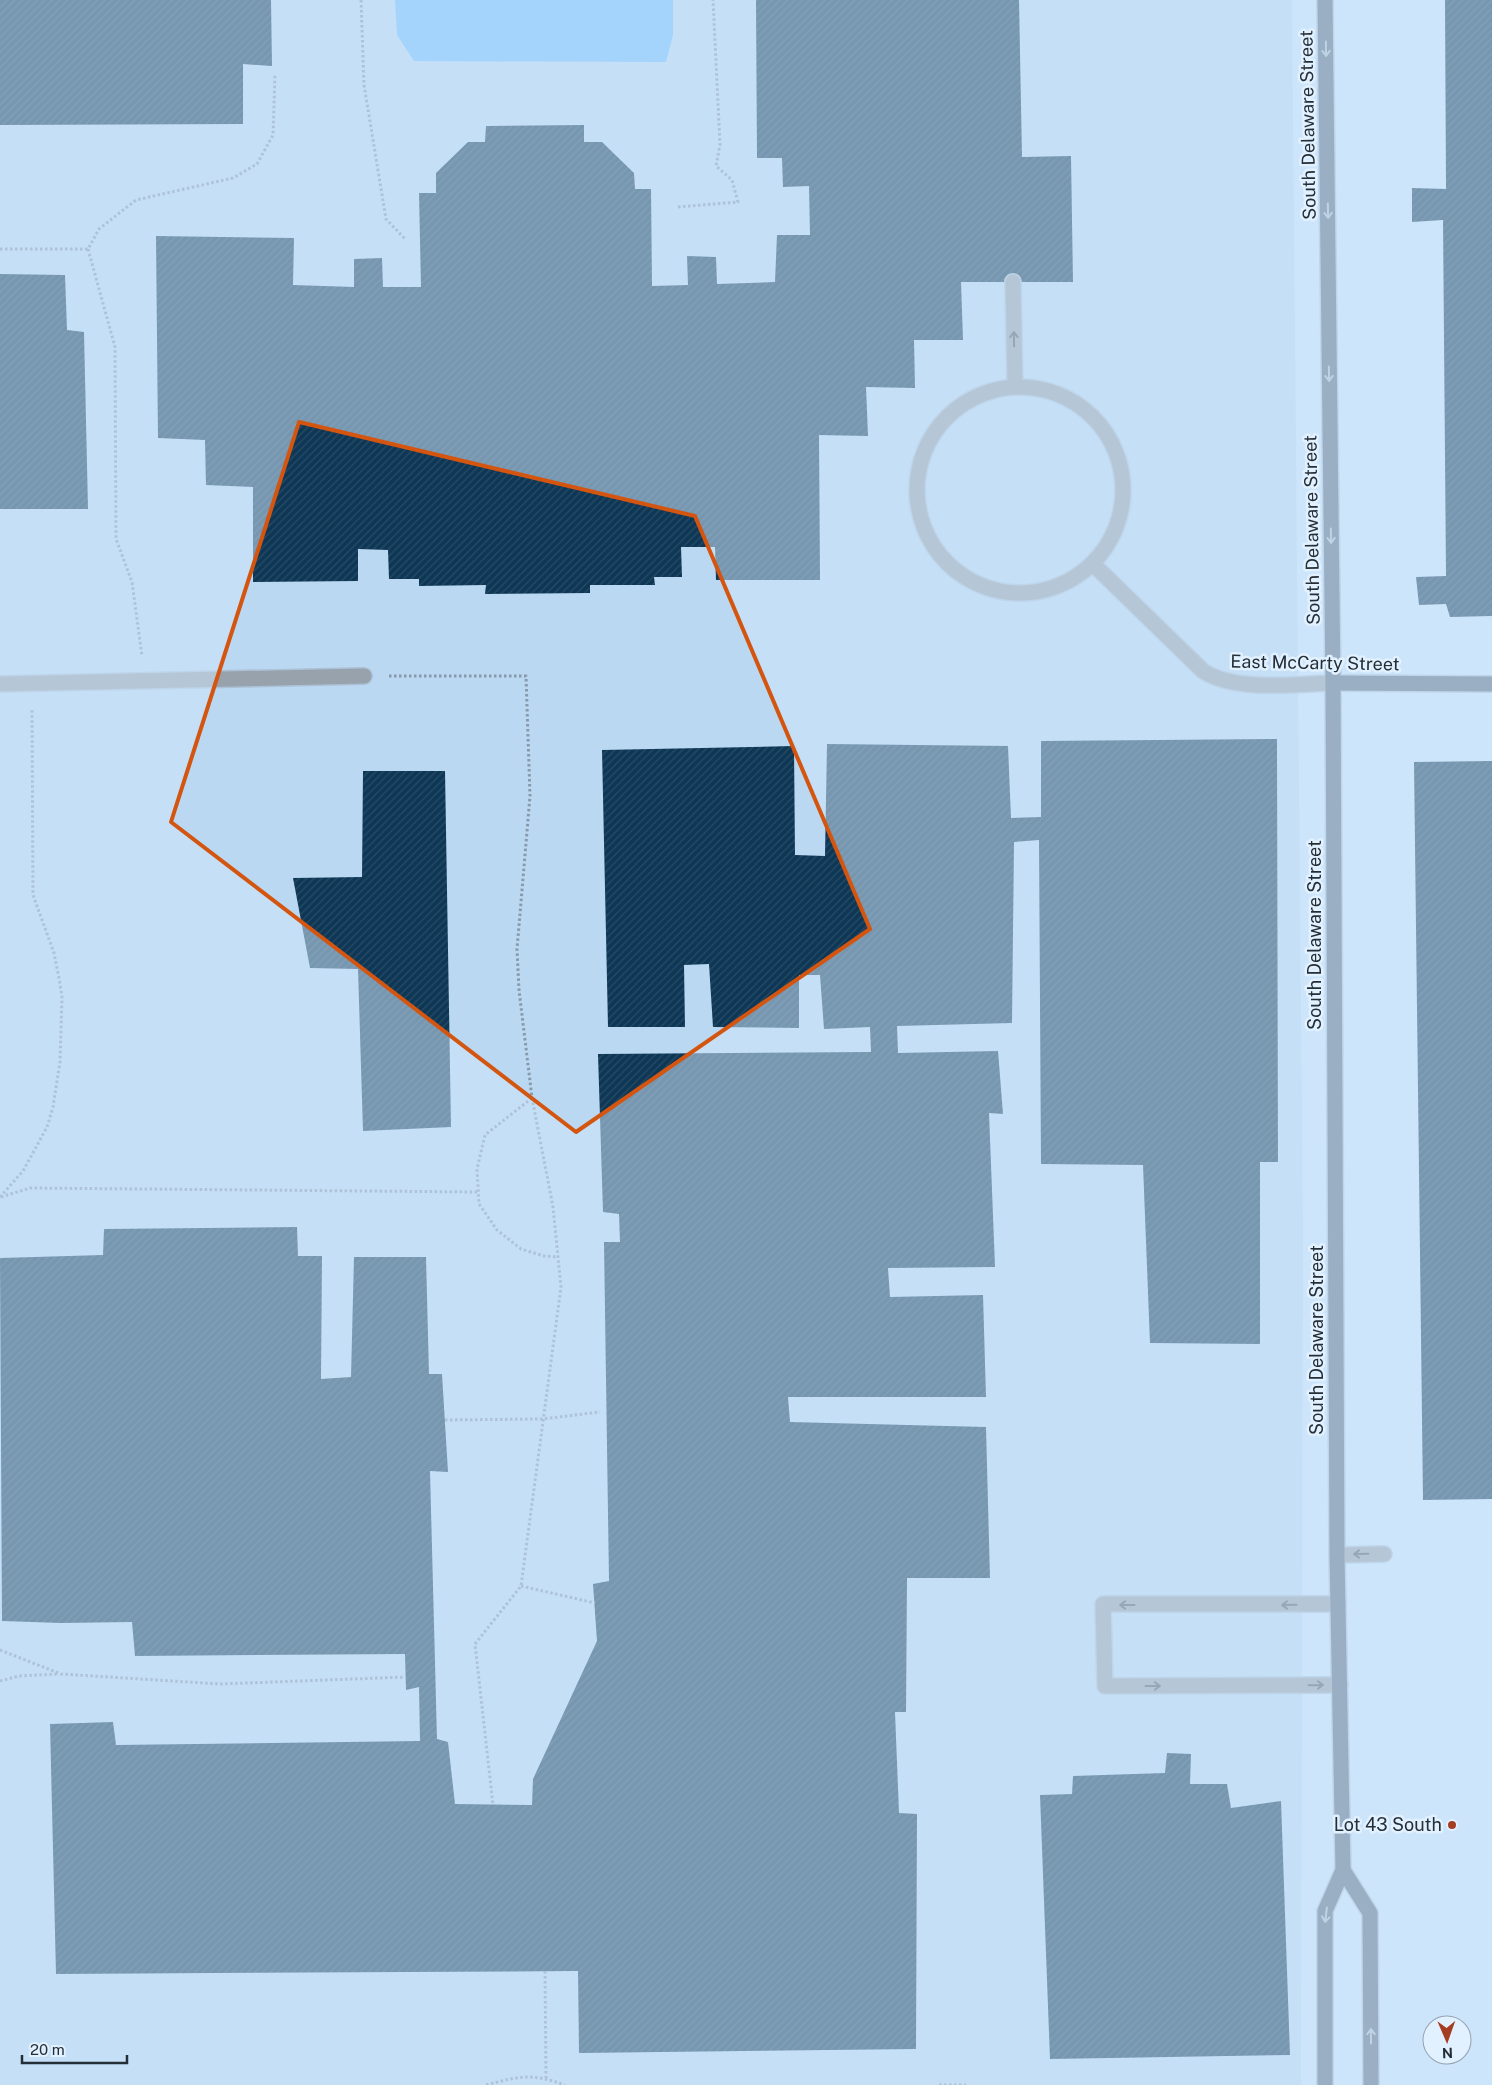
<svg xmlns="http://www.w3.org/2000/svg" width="1492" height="2085" font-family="'Public Sans',sans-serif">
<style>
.built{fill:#bad8f2}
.water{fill:#71bdfc}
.building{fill:url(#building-hatch)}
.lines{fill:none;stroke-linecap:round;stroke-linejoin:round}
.minor-casing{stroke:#abc0d4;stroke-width:18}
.major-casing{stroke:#abc0d4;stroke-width:18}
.path{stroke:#8799aa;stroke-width:3;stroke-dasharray:2.5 2.5;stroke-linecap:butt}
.minor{stroke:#98a2ac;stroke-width:15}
.major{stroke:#5b6d7e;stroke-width:15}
.oneway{stroke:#acbccb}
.oneway2{stroke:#525c65}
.marked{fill:none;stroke:#d45510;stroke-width:4;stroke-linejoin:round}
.poi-dot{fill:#a53d22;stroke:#e2f1ff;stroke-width:2}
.labels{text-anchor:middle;stroke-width:5;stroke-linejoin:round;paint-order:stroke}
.street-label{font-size:18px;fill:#242e36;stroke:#e2f1ff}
.poi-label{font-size:18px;fill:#242e36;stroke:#e2f1ff;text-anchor:end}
</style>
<defs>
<pattern id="building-hatch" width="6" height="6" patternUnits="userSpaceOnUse" patternTransform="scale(1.25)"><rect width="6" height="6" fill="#0e3756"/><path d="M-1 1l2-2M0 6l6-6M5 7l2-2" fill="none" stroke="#284c66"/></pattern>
</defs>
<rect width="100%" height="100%" fill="#cde5fb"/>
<!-- built -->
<path class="built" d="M 0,0 L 1292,0 L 1303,1234 L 1301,2085 L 0,2085 Z"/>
<!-- water -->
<path class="water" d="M 395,0 L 673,0 L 673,35 L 666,62 L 414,61 L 397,35 Z"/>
<!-- building -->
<g class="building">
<path d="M 0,0 L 271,0 L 272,66 L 243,64 L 243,124 L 0,125 Z"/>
<path d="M 756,0 L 1019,0 L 1022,157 L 1071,156 L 1073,282 L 961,282 L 963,340 L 914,340 L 915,388 L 866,387 L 868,436 L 819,435 L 820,580 L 716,580 L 715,547 L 681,547 L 682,577 L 654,577 L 655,585 L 590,585 L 590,593 L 485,594 L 486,585 L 419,586 L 419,579 L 389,579 L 388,550 L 358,549 L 358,581 L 253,582 L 253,487 L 206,485 L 205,440 L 158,438 L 156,236 L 294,238 L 293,285 L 354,287 L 354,259 L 382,258 L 383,287 L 421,287 L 419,193 L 436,193 L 436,173 L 468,142 L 485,142 L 486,126 L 584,125 L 584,142 L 602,142 L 634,173 L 635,189 L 651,189 L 652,286 L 688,285 L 687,256 L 716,257 L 717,284 L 775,282 L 777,235 L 810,235 L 809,186 L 783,187 L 782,158 L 757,158 Z"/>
<path d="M 1445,0 L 1492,0 L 1492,616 L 1450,617 L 1446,604 L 1419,605 L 1416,577 L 1446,576 L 1443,220 L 1412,222 L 1412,188 L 1446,189 Z"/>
<path d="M 0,274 L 65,275 L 67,330 L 84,332 L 88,509 L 0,509 Z"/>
<path d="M 1277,739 L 1278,1162 L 1260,1162 L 1260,1344 L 1150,1343 L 1143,1165 L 1041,1164 L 1039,840 L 1014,842 L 1012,1023 L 897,1026 L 898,1053 L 998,1051 L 1003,1114 L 989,1113 L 995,1267 L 888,1268 L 890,1297 L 983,1295 L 986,1397 L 788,1397 L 790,1422 L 986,1427 L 990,1578 L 907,1578 L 906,1712 L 895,1712 L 899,1813 L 917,1814 L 916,2049 L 579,2053 L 578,1971 L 56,1974 L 50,1724 L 113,1722 L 116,1745 L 420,1741 L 419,1687 L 406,1690 L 405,1654 L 135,1656 L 132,1622 L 61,1623 L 2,1621 L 0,1258 L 103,1255 L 104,1229 L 297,1227 L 298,1256 L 322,1256 L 321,1379 L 351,1377 L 354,1257 L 426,1257 L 429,1374 L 442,1374 L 448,1472 L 430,1471 L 437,1739 L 448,1742 L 455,1804 L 532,1805 L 533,1779 L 597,1641 L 593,1584 L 609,1581 L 604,1242 L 620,1242 L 619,1214 L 603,1212 L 598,1054 L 871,1052 L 870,1027 L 824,1029 L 820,975 L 799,975 L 799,1028 L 713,1027 L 709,964 L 684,965 L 685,1027 L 608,1027 L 602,750 L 794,746 L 795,855 L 825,856 L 827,744 L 1008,746 L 1011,818 L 1041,817 L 1041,741 Z"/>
<path d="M 1492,761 L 1492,1499 L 1423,1500 L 1414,762 Z"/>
<path d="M 363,771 L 445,771 L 451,1127 L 363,1131 L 358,969 L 310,968 L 293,878 L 362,877 Z"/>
<path d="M 1167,1753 L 1191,1754 L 1190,1784 L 1227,1784 L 1231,1808 L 1281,1801 L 1290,2055 L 1050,2059 L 1040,1795 L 1072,1794 L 1073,1776 L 1165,1773 Z"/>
</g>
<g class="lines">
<defs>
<g id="minor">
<path d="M 1013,282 L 1015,387"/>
<circle cx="1020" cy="490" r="103"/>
<path d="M 1093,564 L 1203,671 C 1235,692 1295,684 1333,683"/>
<path d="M 0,684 L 364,676"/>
<path d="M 1337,1555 L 1384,1554"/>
<path d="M 1338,1604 L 1103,1604 L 1105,1686 L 1340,1685"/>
</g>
<g id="major">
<path d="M 1325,0 L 1333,683 L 1337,1555 L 1343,1870 L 1325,1911 L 1325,2085"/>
<path d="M 1333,683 L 1492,684"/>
<path d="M 1343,1870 L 1370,1913 L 1371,2085"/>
</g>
</defs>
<!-- minor casing -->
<use href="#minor" class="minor-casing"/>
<!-- major casing -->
<use href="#major" class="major-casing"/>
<!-- path -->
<g class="path">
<path d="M 361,0 L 364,85 L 386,219 L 406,240"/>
<path d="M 678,207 L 738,202 L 732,180 L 716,166 L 720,145 L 713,0"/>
<path d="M 0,249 L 88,249 L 99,229 L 136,200 L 233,178 L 257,164 L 273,135 L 275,74"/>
<path d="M 88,249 L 115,347 L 116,539 L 132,582 L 142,656"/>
<path d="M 389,676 L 526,676 L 530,796 L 517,949 L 519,990 L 532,1098 L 553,1207 L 561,1287 L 521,1586 L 475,1644 L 493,1805"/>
<path d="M 532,1098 L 485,1135 L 477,1169 L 479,1204 L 497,1230 L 521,1249 L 544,1256 L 558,1257"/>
<path d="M 0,1197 L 23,1171 L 47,1127 L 53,1107 L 60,1062 L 62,997 L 59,978 L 54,953 L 33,895 L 32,709"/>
<path d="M 1,1197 L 30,1188 L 478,1192"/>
<path d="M 445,1420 L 542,1419 L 600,1412"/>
<path d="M 521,1586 L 595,1603"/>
<path d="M 0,1650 L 61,1674 L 220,1684 L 406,1677"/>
<path d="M 0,1681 L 19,1676 L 57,1674"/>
<path d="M 545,1971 L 546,2078"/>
<path d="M 486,2085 C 520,2076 532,2073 565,2085"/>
<path d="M 939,2085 L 966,2085"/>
</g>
<!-- minor -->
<use href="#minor" class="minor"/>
<!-- major -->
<use href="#major" class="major"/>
</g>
<!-- one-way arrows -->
<defs><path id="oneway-shaft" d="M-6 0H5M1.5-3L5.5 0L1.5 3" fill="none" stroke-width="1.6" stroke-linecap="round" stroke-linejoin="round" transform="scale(1.25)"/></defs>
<g class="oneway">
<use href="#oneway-shaft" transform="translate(1326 49) rotate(89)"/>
<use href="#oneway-shaft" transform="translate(1328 211) rotate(89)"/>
<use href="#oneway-shaft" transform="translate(1329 374) rotate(89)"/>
<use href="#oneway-shaft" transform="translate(1331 536) rotate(89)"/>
<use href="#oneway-shaft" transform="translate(1326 1915) rotate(97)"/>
<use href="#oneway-shaft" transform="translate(1371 2036) rotate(-90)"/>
</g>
<g class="oneway2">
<use href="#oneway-shaft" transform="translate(1014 339) rotate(-91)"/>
<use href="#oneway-shaft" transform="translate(1361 1554) rotate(179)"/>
<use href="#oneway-shaft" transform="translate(1127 1605) rotate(-180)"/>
<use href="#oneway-shaft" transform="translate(1289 1605) rotate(179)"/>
<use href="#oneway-shaft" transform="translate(1316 1685) rotate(-1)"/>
<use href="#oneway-shaft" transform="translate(1153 1686)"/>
</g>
<!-- marked area -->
<path d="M0 0H1492V2085H0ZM 299,422 L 695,516 L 870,929 L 576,1132 L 171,822 Z" fill="#cde5fb" fill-opacity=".55" fill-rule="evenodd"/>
<path class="marked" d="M 299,422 L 695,516 L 870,929 L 576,1132 L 171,822 Z"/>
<!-- markers -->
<circle class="poi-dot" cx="1452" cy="1825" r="5"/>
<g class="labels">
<!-- street labels -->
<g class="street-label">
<text transform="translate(1308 125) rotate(-91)" y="6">South Delaware Street</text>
<text transform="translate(1312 530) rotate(-91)" y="6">South Delaware Street</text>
<text transform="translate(1315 663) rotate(1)" y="6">East McCarty Street</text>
<text transform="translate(1315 935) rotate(-90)" y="6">South Delaware Street</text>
<text transform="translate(1317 1340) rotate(-90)" y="6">South Delaware Street</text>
</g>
<!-- poi labels -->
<g class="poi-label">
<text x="1442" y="1831">Lot 43 South</text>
</g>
</g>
<!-- north arrow -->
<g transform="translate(1447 2040) rotate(178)"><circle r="24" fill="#e2f1ff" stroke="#96a3af"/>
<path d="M0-4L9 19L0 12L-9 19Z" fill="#a53d22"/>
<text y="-8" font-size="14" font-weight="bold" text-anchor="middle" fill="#242e36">N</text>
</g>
<!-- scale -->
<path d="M22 2055v8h105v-8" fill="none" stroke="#242e36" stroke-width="2.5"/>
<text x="30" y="2055" font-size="15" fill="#242e36" stroke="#e2f1ff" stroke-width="4" paint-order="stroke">20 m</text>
</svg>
